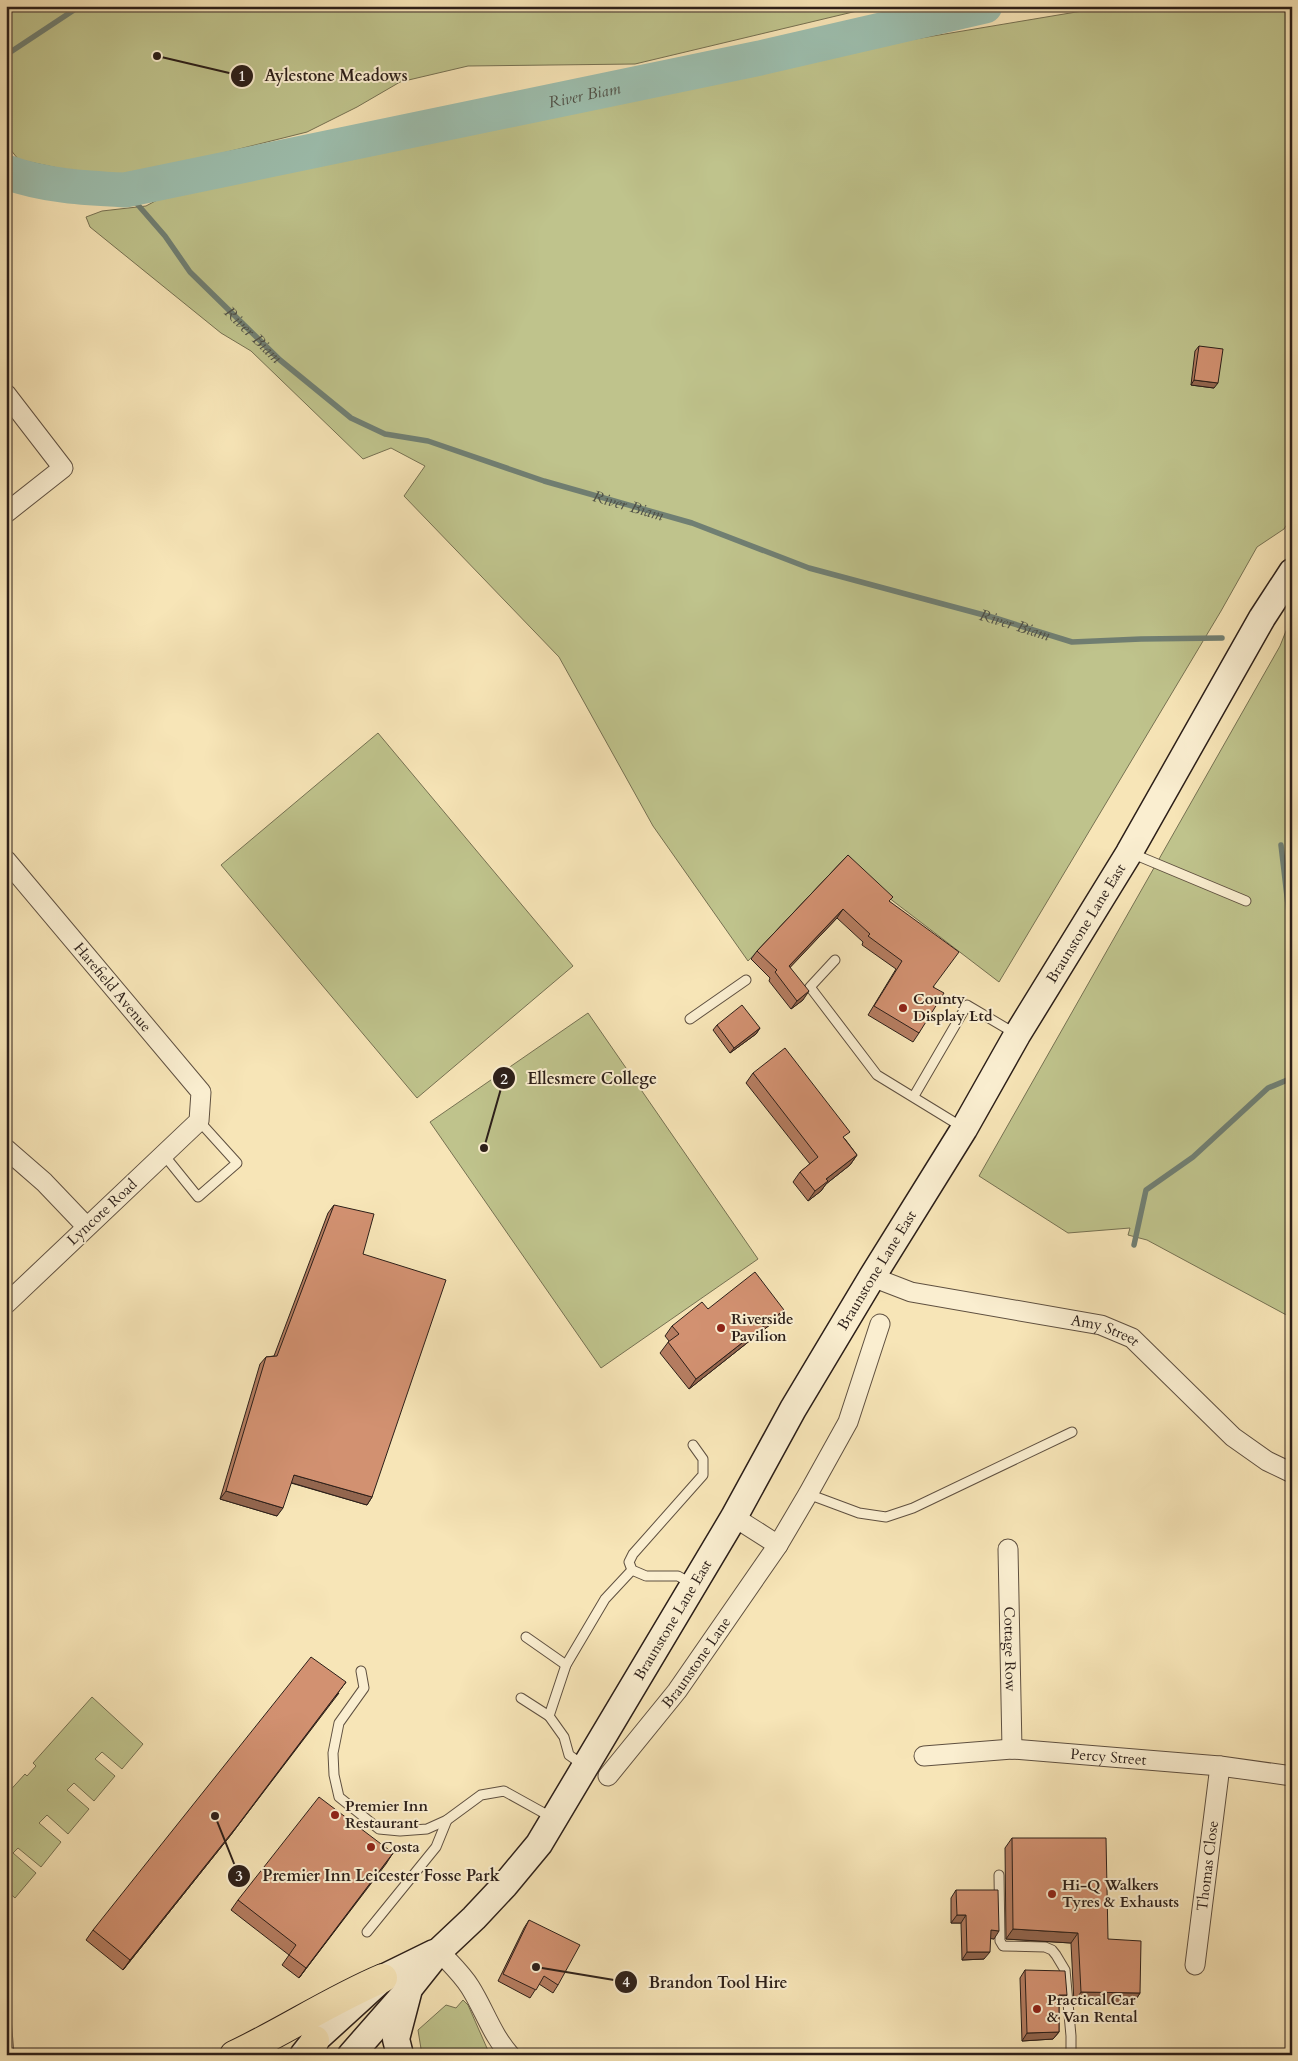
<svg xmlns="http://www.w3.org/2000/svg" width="1298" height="2061" font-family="Cardo,serif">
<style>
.green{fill:#bfc38c;stroke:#767152}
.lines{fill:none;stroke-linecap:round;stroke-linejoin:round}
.stream{stroke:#707f73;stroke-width:5.5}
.river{stroke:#9dbfaf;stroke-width:35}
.lane-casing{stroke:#5f5040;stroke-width:11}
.street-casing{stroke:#5f5040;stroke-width:21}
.secondary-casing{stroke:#2c1f19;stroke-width:29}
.primary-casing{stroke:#2c1f19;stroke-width:30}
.lane{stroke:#faeed0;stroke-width:9}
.street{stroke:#faeed0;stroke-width:19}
.secondary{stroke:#faeed0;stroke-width:26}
.primary{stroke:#f7e5b7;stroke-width:28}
.wall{fill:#b57d61;stroke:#2c1f19}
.shaded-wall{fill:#93664f;stroke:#2c1f19}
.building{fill:#d29171;stroke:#2c1f19}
.poi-dot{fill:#8f2418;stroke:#faeed0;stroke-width:2}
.labels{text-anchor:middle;stroke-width:4;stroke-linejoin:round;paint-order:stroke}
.street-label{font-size:15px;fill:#2c1f19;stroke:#faeed0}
.poi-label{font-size:15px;font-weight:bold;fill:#2c1f19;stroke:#faeed0;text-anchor:start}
.water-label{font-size:16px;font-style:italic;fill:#4e4f46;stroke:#faeed0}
.leader{fill:none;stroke:#2c1f19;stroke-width:2}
.callout-dot{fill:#2c1f19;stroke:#faeed0;stroke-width:2}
.mark-label{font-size:15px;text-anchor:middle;font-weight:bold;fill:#fff}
.callout-label{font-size:16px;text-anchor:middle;font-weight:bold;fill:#2c1f19;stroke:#faeed0;stroke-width:4;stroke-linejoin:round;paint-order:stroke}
</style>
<rect width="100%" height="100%" fill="#f7e5b7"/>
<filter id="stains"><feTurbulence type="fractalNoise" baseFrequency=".004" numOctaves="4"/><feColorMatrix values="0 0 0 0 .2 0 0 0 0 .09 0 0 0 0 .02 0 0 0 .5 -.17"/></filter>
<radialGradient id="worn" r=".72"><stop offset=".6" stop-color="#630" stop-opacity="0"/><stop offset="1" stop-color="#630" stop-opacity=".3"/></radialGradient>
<!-- green -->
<g class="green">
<path d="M 6,6 L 878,6 L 635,64 L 468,66 L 400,82 L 357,107 L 307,132 L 215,155 L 112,177 L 81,173 L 25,161 L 18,159 L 6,144 Z"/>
<path d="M 1112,6 L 1292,6 L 1292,517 L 1284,529 L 1257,547 L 1221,611 L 999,982 L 842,862 L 748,961 L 653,826 L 559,657 L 404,496 L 425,466 L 391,448 L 363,459 L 251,351 L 221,333 L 90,227 L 86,217 L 102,211 L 146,206 L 187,184 L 211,177 L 277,165 L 401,138 L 479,124 L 572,103 L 633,101 L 728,74 L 786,66 L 909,40 Z"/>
<path d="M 1292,616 L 1292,1318 L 1147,1240 L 1128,1235 L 1130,1228 L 1068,1233 L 979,1176 L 1280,646 Z"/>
<path d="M 378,733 L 573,966 L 417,1098 L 221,865 Z"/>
<path d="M 588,1013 L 758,1259 L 601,1368 L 430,1122 Z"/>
<path d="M 92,1697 L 143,1744 L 122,1769 L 102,1752 L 95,1759 L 115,1776 L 94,1801 L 74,1783 L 67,1790 L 89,1809 L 68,1834 L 47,1815 L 39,1823 L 61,1842 L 41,1867 L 18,1848 L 13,1853 L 36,1873 L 15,1898 L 6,1890 L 6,1795 L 25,1774 L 27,1776 L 36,1766 L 33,1763 Z"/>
<path d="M 463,2000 L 468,2005 L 490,2055 L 422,2055 L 418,2030 L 446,2005 L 456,2008 Z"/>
</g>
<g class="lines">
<!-- stream -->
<g class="stream">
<path d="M 6,55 L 80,6"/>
<path id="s1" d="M 125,190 L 165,236 L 190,272 L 280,360 L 351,418 L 385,434 L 428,441 L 544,481 L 692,523 L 809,568 L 995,618 L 1072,642 L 1141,639 L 1222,638"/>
<path d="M 1281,845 L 1292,939"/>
<path d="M 1134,1245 L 1146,1190 L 1193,1157 L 1268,1088 L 1292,1078"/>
</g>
<!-- river -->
<path class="river" id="s2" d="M 6,172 C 45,186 84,188 125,190 L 760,58 L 985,6"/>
<defs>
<g id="lane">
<path d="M 1131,853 L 1246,901"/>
<path d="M 835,960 L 810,987 L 877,1075 L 962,1127"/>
<path d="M 690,1019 L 746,980"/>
<path d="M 914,1096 L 967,1005 L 1016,1034"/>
<path d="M 164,1155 L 198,1197 L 237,1163 L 199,1121"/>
<path d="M 808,1494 L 859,1513 L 886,1517 L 913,1508 L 1072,1432"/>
<path d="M 691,1583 L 678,1576 L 646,1576 L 632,1570 L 629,1562 L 633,1554 L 703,1475 L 703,1459 L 693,1445"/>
<path d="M 526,1637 L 566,1665"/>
<path d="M 361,1671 L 364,1688 L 339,1723 L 333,1753 L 334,1775 L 339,1797 L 379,1829 L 400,1831 L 427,1829 L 447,1820 L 481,1795 L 504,1791 L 551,1817"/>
<path d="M 521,1698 L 549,1716 L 564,1737 L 569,1755 L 583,1765"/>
<path d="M 549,1716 L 566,1665 L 605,1599 L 632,1570"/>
<path d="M 999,1875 L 1000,1941 L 1003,1946 L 1045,1947 L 1052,1950 L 1056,1955 L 1065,1970 L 1071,2036 L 1071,2055"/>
<path d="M 367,1932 L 436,1847 L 447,1820"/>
<path d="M 6,2018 L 9,2055"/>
</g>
<g id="street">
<path d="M 6,394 L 63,468 L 6,513"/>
<path id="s3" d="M 6,860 L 201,1092 L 199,1121 L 6,1304"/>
<path d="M 6,1149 L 44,1182 L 86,1226"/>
<path id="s4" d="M 872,1277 L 911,1292 L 1101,1325 L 1132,1338 L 1233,1437 L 1267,1461 L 1292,1473"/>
<path d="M 734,1517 L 778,1545"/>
<path id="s5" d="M 1008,1549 L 1012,1749"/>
<path id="s6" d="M 924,1756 L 1012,1749 L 1220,1766 L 1292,1776"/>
<path id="s7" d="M 608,1776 L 677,1691 L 778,1545 L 808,1494 L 848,1422 L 880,1324"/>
<path d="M 439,1951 C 449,1962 462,1974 470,1987 C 484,2009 492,2035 510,2055"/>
<path id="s8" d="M 1195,1965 L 1220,1766"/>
</g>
<g id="secondary">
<path d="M 303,2055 L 315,2040 L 383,1978 L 434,1953"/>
<path id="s9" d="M 351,2055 L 408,1990 L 439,1951 L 474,1918 L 505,1885 L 539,1844 L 734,1517 L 793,1409 L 872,1277 L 964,1129 L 1017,1035 L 1129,853 L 1262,618 L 1292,572"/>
<path d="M 400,2055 L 396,2039 L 408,1993"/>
</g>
<g id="primary">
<path d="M 234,2055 C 285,2031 331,2000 383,1978"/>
<path d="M 309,2055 L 315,2040"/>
</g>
</defs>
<!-- lane casing -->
<use href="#lane" class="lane-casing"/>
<!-- street casing -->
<use href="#street" class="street-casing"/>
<!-- secondary casing -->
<use href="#secondary" class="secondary-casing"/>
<!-- primary casing -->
<use href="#primary" class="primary-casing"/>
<!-- lane -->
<use href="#lane" class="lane"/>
<!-- street -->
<use href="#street" class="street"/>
<!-- secondary -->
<use href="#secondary" class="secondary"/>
<!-- primary -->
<use href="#primary" class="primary"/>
</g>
<!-- wall -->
<g class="wall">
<path d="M 1199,346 L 1214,388 L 1191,385 L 1195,351 Z"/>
<path d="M 848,855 L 890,902 L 934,987 L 919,1033 L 913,1042 L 868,1015 L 896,969 L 862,945 L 863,942 L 837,918 L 790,967 L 803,1000 L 791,1009 L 769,981 L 770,978 L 751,959 L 757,951 Z"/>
<path d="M 717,1025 L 760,1028 L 756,1034 L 730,1053 L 713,1030 Z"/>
<path d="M 753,1073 L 845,1139 L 857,1155 L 850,1165 L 826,1184 L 821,1191 L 808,1201 L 793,1182 L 800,1172 L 810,1164 L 746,1083 Z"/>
<path d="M 334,1205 L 363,1254 L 372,1497 L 367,1505 L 291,1483 L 277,1516 L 220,1499 L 260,1364 L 266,1357 L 274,1356 L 328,1213 Z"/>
<path d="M 708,1309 L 776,1320 L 689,1389 L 660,1353 L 669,1341 L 665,1336 L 672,1326 Z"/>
<path d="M 339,1693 L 230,1836 L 123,1970 L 86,1940 L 93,1930 Z"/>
<path d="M 1012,1838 L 1108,1939 L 1140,1993 L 1133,2004 L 1074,2003 L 1071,1943 L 1006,1939 L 1005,1848 Z"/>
<path d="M 393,1853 L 299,1978 L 282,1965 L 289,1955 L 231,1910 L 238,1900 Z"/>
<path d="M 956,1890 L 994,1939 L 990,1938 L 984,1959 L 962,1960 L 961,1923 L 951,1923 L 951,1898 Z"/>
<path d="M 529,1920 L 558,1985 L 553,1993 L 539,1984 L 530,1998 L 498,1981 L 524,1928 Z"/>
<path d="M 1025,1970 L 1067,1995 L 1062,2002 L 1059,2002 L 1059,2032 L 1053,2039 L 1022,2041 L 1020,1978 Z"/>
</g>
<!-- shaded-wall -->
<g class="shaded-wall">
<path d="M 1194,380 L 1218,383 L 1214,388 L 1191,385 Z"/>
<path d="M 843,909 L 837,918 L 783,975 L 789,966 Z"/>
<path d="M 809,991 L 803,1000 L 791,1009 L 797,1001 Z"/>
<path d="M 760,1028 L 756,1034 L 730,1053 L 734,1048 Z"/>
<path d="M 857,1155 L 850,1165 L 826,1184 L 821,1191 L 808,1201 L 815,1191 L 826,1179 Z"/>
<path d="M 784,1310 L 776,1320 L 689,1389 L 696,1379 Z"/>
<path d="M 294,1475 L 372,1497 L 367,1505 L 289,1482 Z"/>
<path d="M 226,1491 L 283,1508 L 277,1516 L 220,1499 Z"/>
<path d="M 346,1682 L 230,1836 L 123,1970 L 130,1960 Z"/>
<path d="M 393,1853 L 386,1864 L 299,1978 L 306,1968 Z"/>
<path d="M 957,1915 L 966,1915 L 961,1923 L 951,1923 Z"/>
<path d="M 1013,1929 L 1078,1933 L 1071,1943 L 1006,1939 Z"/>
<path d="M 991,1930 L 999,1931 L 994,1939 L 985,1938 Z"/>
<path d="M 967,1952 L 990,1952 L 984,1959 L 962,1960 Z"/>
<path d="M 1081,1992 L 1140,1993 L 1133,2004 L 1074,2003 Z"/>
<path d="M 1059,1995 L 1067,1995 L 1062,2002 L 1053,2002 Z"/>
<path d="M 1059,2032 L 1053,2039 L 1022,2041 L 1027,2033 Z"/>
</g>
<!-- building -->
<g class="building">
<path d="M 1199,346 L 1223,349 L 1218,383 L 1194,380 Z"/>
<path d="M 848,855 L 893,897 L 889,901 L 959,952 L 933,987 L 944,993 L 919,1033 L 874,1006 L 902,961 L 868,936 L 870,934 L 843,909 L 789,966 L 809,991 L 797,1001 L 775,972 L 777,970 L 757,951 Z"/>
<path d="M 742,1005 L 760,1028 L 734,1048 L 717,1025 Z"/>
<path d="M 785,1048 L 850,1132 L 843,1137 L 857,1155 L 826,1179 L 828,1181 L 815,1191 L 800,1172 L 818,1157 L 753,1073 Z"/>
<path d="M 334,1205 L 374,1214 L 363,1254 L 446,1280 L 372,1497 L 294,1475 L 283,1508 L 226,1491 L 266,1357 L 277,1356 Z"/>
<path d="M 755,1272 L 784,1310 L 696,1379 L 668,1342 L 679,1334 L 672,1326 L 702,1302 L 708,1309 Z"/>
<path d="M 311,1657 L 346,1682 L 237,1826 L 130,1960 L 93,1930 Z"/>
<path d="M 319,1797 L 393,1853 L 306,1968 L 289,1955 L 296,1945 L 238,1900 Z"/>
<path d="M 1012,1838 L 1106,1838 L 1108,1939 L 1141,1941 L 1140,1993 L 1081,1992 L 1078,1933 L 1013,1929 Z"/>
<path d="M 956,1890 L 998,1890 L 999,1931 L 991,1930 L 990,1952 L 967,1952 L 966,1915 L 957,1915 Z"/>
<path d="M 529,1920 L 580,1945 L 558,1985 L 544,1976 L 536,1990 L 503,1974 Z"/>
<path d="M 1025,1970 L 1065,1971 L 1067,1995 L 1059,1995 L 1059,2032 L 1027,2033 Z"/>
</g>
<!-- markers -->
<g class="poi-dot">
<circle cx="903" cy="1008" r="5"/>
<circle cx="721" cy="1328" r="5"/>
<circle cx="335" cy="1815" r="5"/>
<circle cx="371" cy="1847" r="5"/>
<circle cx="1052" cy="1894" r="5"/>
<circle cx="1037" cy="2009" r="5"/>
</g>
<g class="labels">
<!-- street labels -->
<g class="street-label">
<text dy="5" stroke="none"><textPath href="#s9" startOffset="1354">Braunstone Lane East</textPath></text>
<text dy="5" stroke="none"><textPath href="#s3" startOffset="166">Harefield Avenue</textPath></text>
<text transform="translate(102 1212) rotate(-43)" y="5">Lyncote Road</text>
<text dy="5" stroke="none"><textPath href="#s9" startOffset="949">Braunstone Lane East</textPath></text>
<text dy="5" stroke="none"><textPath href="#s4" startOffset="240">Amy Street</textPath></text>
<text dy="5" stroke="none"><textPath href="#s9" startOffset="544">Braunstone Lane East</textPath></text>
<text dy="5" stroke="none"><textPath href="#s5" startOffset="100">Cottage Row</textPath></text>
<text dy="5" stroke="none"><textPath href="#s7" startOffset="144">Braunstone Lane</textPath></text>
<text dy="5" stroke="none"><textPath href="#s6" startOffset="185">Percy Street</textPath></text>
<text dy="5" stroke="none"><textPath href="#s8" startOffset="100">Thomas Close</textPath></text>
</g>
<!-- poi labels -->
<g class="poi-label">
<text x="913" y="1004">County<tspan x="913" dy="17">Display Ltd</tspan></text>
<text x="731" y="1324">Riverside<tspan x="731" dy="17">Pavilion</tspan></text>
<text x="345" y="1811">Premier Inn<tspan x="345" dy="17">Restaurant</tspan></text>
<text x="381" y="1852">Costa</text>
<text x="1062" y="1890">Hi-Q Walkers<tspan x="1062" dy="17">Tyres &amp; Exhausts</tspan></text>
<text x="1047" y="2005">Practical Car<tspan x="1047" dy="17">&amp; Van Rental</tspan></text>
</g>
<!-- water labels -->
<g class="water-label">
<text dy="6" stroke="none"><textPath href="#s2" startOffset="590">River Biam</textPath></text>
<text dy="6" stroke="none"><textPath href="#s1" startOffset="194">River Biam</textPath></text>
<text dy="6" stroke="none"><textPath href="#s1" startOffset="614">River Biam</textPath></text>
<text dy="6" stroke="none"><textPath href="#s1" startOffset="1019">River Biam</textPath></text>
</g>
</g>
<!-- callouts -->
<path class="leader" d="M157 56L242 76M484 1148L504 1078M215 1816L239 1876M536 1967L626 1982"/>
<g class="callout-dot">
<circle cx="157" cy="56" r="5"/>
<circle cx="484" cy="1148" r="5"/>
<circle cx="215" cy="1816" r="5"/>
<circle cx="536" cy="1967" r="5"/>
<circle cx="242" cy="76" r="12"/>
<circle cx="504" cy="1078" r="12"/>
<circle cx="239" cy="1876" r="12"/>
<circle cx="626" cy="1982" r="12"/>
</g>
<g class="mark-label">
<text x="242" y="81">1</text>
<text x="504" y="1084">2</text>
<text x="239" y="1881">3</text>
<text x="626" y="1987">4</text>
</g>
<g class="callout-label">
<text x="336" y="81">Aylestone Meadows</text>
<text x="592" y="1084">Ellesmere College</text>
<text x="381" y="1881">Premier Inn Leicester Fosse Park</text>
<text x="718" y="1988">Brandon Tool Hire</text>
</g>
<!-- margin -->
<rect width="1298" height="2061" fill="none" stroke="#f7e5b7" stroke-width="25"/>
<rect x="8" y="8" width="1283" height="2046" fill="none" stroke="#2c1f19" stroke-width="2.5"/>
<rect x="12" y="12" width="1273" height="2036" fill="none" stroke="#2c1f19"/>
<rect width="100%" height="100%" filter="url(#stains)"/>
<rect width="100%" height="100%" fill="url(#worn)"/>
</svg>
